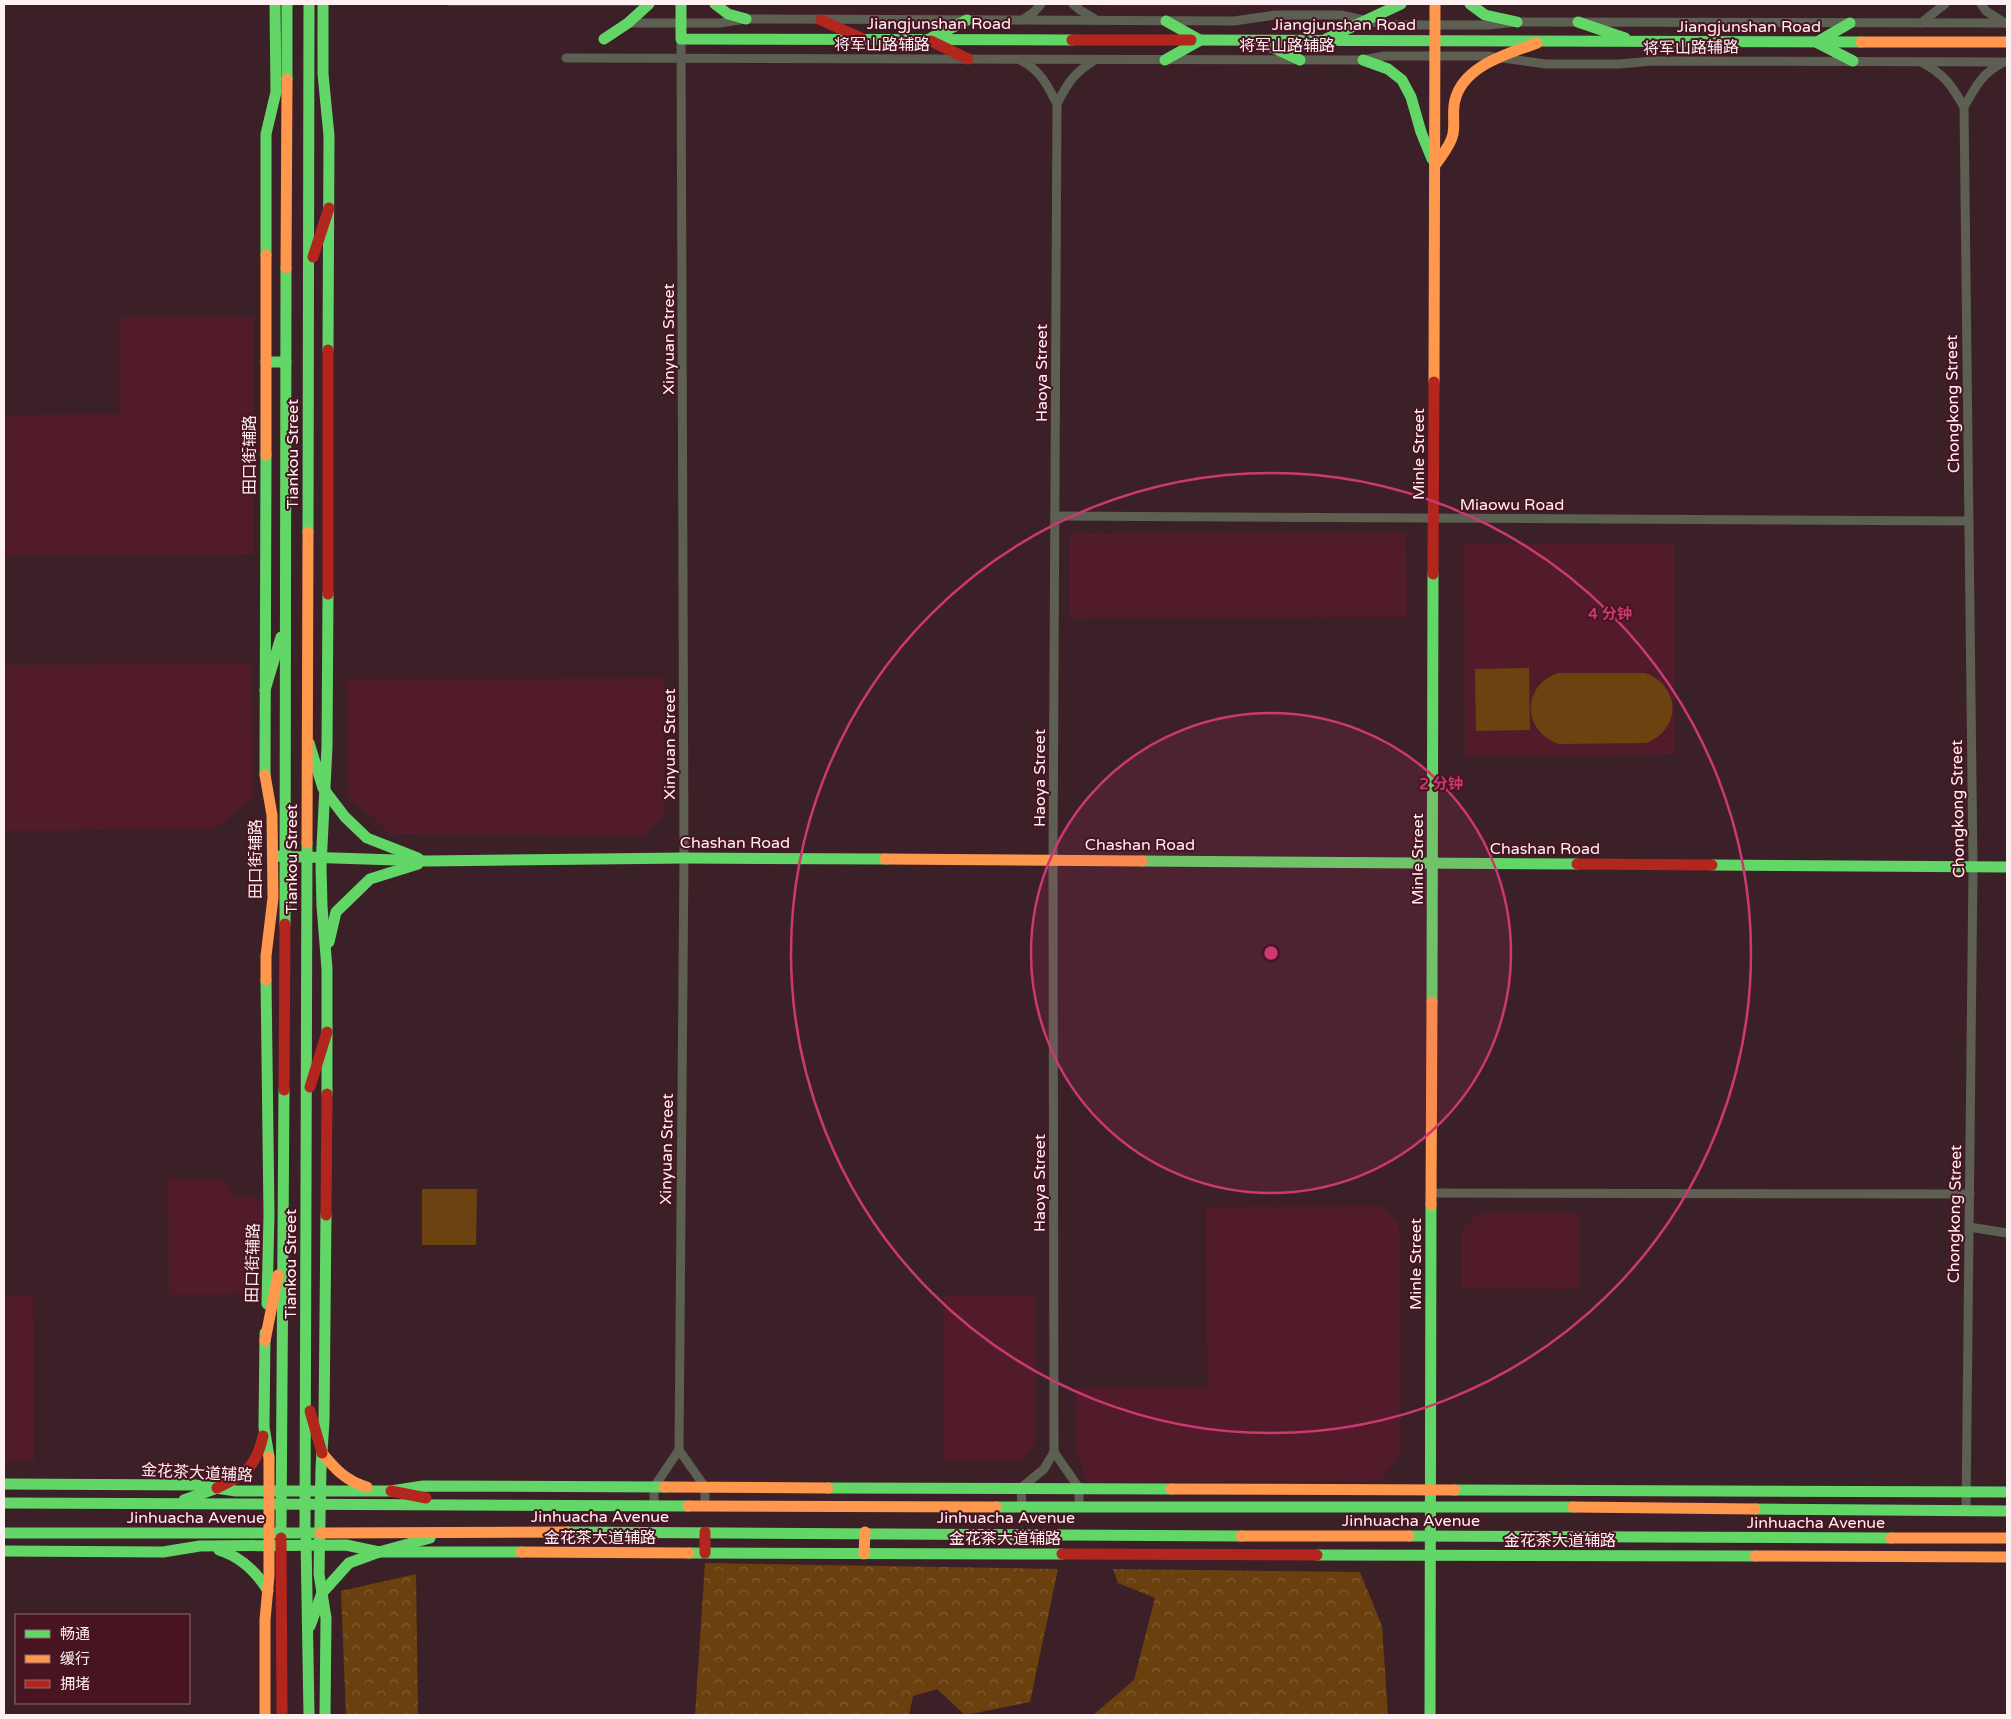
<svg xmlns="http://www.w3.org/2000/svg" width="2011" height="1719" font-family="'Varela Round','Noto Sans SC',sans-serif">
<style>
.built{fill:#521b2a}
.grass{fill:#6b4210}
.forest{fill:url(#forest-crowns)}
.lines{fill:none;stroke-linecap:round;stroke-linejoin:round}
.street{stroke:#5c5f51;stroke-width:9}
.fast{stroke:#63d668;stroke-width:11}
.slow{stroke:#ff974d;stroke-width:11}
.jam{stroke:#b3261e;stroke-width:11}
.ring{fill:none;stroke:#cb3872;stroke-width:2.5}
.labels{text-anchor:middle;stroke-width:4;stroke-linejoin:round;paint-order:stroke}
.street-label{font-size:16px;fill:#fff0f2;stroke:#481422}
.centre{fill:#cb3872;stroke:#481422;stroke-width:2.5}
.ring-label{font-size:15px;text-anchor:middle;font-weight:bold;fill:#cb3872;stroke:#481422;stroke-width:4;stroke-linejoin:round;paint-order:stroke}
</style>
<defs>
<pattern id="forest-crowns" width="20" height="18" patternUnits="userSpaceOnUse" patternTransform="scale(1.25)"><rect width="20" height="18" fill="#6a410e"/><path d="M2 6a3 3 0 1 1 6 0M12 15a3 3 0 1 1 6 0" fill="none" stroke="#805d32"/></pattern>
</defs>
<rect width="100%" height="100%" fill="#3c2028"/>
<!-- built -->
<g class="built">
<path d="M 1098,4 L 1377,4 L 1374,6 L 1103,8 Z"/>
<path d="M 120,317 L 254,317 L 254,554 L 4,556 L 4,415 L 120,414 Z"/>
<path d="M 1406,533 L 1407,617 L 1070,618 L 1069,534 Z"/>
<path d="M 1674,543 L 1675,754 L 1465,756 L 1464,544 Z"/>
<path d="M 252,663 L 253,796 L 215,829 L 4,831 L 4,665 Z"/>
<path d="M 664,678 L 664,814 L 644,835 L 391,834 L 348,796 L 348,680 Z"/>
<path d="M 168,1179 L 224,1179 L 235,1198 L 264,1198 L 262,1294 L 169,1295 Z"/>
<path d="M 1381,1206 L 1399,1225 L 1400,1452 L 1380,1481 L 1087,1482 L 1076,1452 L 1076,1387 L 1207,1387 L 1206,1207 Z"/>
<path d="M 1479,1214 L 1580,1214 L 1580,1289 L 1462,1288 L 1462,1229 Z"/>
<path d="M 4,1296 L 33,1296 L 34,1461 L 4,1461 Z"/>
<path d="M 944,1296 L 1036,1296 L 1035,1443 L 1025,1456 L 1017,1461 L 943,1461 Z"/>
</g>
<!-- grass -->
<g class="grass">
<rect x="449" y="4" width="204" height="2"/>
<path d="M 1529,668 L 1530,730 L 1476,731 L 1475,669 Z"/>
<path d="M 1558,673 L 1645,673 C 1681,686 1682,729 1646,743 L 1559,744 C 1522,731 1521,686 1558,673 Z"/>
<path d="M 422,1189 L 477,1189 L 476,1245 L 422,1245 Z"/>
</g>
<!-- forest -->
<g class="forest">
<path d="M 705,1563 L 1058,1569 L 1030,1702 L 965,1715 L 937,1689 L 913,1696 L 909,1715 L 695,1715 Z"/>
<path d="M 1113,1569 L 1360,1572 L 1382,1626 L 1388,1715 L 1093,1715 L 1134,1680 L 1155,1598 L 1118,1583 Z"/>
<path d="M 416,1574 L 418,1715 L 346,1715 L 341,1591 Z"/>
</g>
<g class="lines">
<!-- street -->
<g class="street">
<path d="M 1073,4 L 1080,10 L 1095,19"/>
<path d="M 1981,4 L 1986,11 L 2005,23"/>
<path d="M 1022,20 L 1034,12 L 1041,4"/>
<path d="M 628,23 L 720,23 L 746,19 L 1234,21 L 1275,15 L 1341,15 L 1387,25 L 1488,25 L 1517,22 L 2007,23"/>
<path d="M 1921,23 L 1945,4"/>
<path d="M 566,58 L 1363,60 L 1384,56 L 1488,56 L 1546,64 L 1619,64 L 1653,61 L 2007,62"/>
<path d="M 1022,61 C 1040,70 1048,86 1057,104"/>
<path d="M 1921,62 C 1944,74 1951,84 1964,107 L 1973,867 L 1966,1511"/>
<path d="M 1964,107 C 1975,88 1981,74 2002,63"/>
<path d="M 1055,516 L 1969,521"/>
<path d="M 1432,1193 L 1970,1194"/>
<path d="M 1969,1227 L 2007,1233"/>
<path d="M 679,1450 L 684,858 L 681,39"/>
<path d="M 1054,1452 L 1053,860 L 1057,104 C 1068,82 1074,73 1095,60"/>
<path d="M 654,1505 L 654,1487 L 679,1450 L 705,1487 L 705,1505"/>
<path d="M 1022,1507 L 1021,1488 L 1044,1469 L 1054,1452 L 1079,1488 L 1079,1507"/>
</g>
<!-- fast -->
<g class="fast">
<path d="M 323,4 L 323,74 L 329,136 L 328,350"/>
<path d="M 681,4 L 681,39 L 1072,40"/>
<path d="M 715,4 L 728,14 L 746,19"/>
<path d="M 1470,4 L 1485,15 L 1517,22"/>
<path d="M 1166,21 L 1198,39"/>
<path d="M 1578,22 L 1625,38"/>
<path d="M 931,38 L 967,20"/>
<path d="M 604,39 L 628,23 L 649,4"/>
<path d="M 1326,39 L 1401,4"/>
<path d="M 1191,40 L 1861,42"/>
<path d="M 1261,42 L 1300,60"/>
<path d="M 1817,42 L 1850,23"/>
<path d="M 1818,43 L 1853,61"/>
<path d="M 1165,60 L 1199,41"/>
<path d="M 1363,60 L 1388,69 L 1402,80 L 1411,97 L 1421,132 L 1432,159"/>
<path d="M 287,79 L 287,4"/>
<path d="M 266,255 L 266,134 L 276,92 L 275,4"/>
<path d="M 266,362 L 286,362"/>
<path d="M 308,532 L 309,4"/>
<path d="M 265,690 L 281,637"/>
<path d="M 309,743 L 323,788 L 345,817 L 367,838 L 418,858"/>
<path d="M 265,775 L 266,455"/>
<path d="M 273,856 L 427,861 L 684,858 L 885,859"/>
<path d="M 1142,861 L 1577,864"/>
<path d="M 1712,865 L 2007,867"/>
<path d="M 285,924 L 286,268"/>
<path d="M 329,942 L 336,912 L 370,879 L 418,864"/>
<path d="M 266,980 L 269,1214 L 267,1304"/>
<path d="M 1432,1002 L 1433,574"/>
<path d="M 327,1094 L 327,969 L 322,906 L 321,866 L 327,747 L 328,594"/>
<path d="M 265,1333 L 264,1427 L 269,1457"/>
<path d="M 4,1484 L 195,1485 L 236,1491 L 391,1491 L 423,1486 L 664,1487"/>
<path d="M 828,1488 L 1171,1489"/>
<path d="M 1455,1490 L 2007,1492"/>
<path d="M 184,1500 L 217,1488"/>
<path d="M 4,1503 L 688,1506"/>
<path d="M 996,1507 L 1573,1507"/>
<path d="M 1755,1509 L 2007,1511"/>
<path d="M 568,1532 C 793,1532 1017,1535 1241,1536"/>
<path d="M 4,1533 L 320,1533"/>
<path d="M 281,1533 L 284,1090"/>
<path d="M 305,1533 L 307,843"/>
<path d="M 1409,1536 L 1891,1538"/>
<path d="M 306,1540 L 309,1715"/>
<path d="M 219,1550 C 241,1557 256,1571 268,1591"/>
<path d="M 4,1551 L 163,1552 L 200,1546 L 346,1545 L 379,1552 L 521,1552"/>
<path d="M 379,1552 L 430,1538"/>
<path d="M 689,1553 L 1062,1554"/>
<path d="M 1317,1555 L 1755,1556"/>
<path d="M 310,1626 L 322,1593 L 349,1563 L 379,1552"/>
<path d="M 325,1715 L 326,1618 L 319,1574 L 321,1467 L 324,1421 L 326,1215"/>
<path d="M 1430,1715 L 1431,1205"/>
</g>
<!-- slow -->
<g class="slow">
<path d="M 1861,42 L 2007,42"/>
<path d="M 1436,164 C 1442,155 1451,145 1453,134 C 1455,123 1452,111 1455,100 C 1464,65 1508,54 1537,43"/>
<path d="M 286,268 L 287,79"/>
<path d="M 1434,382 L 1435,4"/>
<path d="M 266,455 L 266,255"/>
<path d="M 265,775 L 272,815 L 273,898 L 266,956 L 266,980"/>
<path d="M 307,843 L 308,532"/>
<path d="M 885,859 L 1142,861"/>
<path d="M 1431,1205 L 1432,1002"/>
<path d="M 265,1341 L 278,1275"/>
<path d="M 322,1453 C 335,1469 346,1481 367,1487"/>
<path d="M 664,1487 L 828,1488"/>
<path d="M 1171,1489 L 1455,1490"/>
<path d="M 688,1506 L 996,1507"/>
<path d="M 1573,1507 L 1755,1509"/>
<path d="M 320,1533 L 568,1532"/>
<path d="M 1241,1536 L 1409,1536"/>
<path d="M 1891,1538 L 2007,1538"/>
<path d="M 521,1552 L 689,1553"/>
<path d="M 864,1554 L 865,1532"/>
<path d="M 1755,1556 L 2007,1557"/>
<path d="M 265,1715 L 265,1620 L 269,1576 L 269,1457"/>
</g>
<!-- jam -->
<g class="jam">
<path d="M 821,20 L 861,38"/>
<path d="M 1072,40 L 1191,40"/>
<path d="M 931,41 L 968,59"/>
<path d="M 313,257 L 329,208"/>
<path d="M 1433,574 L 1434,382"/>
<path d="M 328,594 L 328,350"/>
<path d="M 1577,864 L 1712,865"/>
<path d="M 310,1087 L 327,1032"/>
<path d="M 284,1090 L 285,924"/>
<path d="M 326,1215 L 327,1094"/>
<path d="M 310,1411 L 322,1453"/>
<path d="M 217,1488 C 245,1474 256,1468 263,1436"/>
<path d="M 391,1491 L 426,1498"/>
<path d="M 705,1532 L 705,1553"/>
<path d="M 281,1538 L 282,1715"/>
<path d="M 1062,1554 L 1317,1555"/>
</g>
</g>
<!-- distance rings -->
<circle cx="1271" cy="953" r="240" fill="#cb3872" fill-opacity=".12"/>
<g class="ring">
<circle cx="1271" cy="953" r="240"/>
<circle cx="1271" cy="953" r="480"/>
</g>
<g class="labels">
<!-- street labels -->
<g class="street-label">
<text x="939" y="29">Jiangjunshan Road</text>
<text x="1344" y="30">Jiangjunshan Road</text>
<text x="1749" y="32">Jiangjunshan Road</text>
<text x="882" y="50">将军山路辅路</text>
<text x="1287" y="51">将军山路辅路</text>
<text transform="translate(1691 47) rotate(-1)" y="6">将军山路辅路</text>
<text transform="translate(668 339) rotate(-90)" y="6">Xinyuan Street</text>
<text transform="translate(1041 373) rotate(-90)" y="6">Haoya Street</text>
<text transform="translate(1952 404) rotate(-91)" y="6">Chongkong Street</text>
<text transform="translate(292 454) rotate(-90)" y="6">Tiankou Street</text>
<text transform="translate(1418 454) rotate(-90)" y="6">Minle Street</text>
<text transform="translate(249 455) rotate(-90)" y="6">田口街辅路</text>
<text x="1512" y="510">Miaowu Road</text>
<text transform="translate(669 744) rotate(-90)" y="6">Xinyuan Street</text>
<text transform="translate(1039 778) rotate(-90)" y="6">Haoya Street</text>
<text transform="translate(1957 809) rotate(-91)" y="6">Chongkong Street</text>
<text x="735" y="848">Chashan Road</text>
<text x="1140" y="850">Chashan Road</text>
<text x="1545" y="854">Chashan Road</text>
<text transform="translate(255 859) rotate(-90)" y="6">田口街辅路</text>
<text transform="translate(291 859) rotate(-90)" y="6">Tiankou Street</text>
<text transform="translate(1417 859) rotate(-90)" y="6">Minle Street</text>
<text transform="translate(666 1149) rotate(-89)" y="6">Xinyuan Street</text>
<text transform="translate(1039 1183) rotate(-90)" y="6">Haoya Street</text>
<text transform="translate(1954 1214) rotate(-89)" y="6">Chongkong Street</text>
<text transform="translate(252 1263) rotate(-89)" y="6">田口街辅路</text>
<text transform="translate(290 1264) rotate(-90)" y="6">Tiankou Street</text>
<text transform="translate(1415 1264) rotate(-90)" y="6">Minle Street</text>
<text transform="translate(197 1472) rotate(3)" y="6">金花茶大道辅路</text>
<text x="600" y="1522">Jinhuacha Avenue</text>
<text x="196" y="1523">Jinhuacha Avenue</text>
<text x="1006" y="1523">Jinhuacha Avenue</text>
<text x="1411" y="1526">Jinhuacha Avenue</text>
<text x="1816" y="1528">Jinhuacha Avenue</text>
<text x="600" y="1543">金花茶大道辅路</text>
<text x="1005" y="1544">金花茶大道辅路</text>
<text x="1560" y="1546">金花茶大道辅路</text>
</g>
</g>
<circle cx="1271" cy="953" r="8" class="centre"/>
<g class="ring-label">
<text x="1610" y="619">4 分钟</text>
<text x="1441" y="789">2 分钟</text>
</g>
<!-- border -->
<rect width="2011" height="1719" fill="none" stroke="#fff0f2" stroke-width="10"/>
<!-- legend -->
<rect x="15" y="1614" width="175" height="90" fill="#481422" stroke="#916c75"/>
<rect x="25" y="1630" width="25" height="8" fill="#63d668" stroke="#916c75"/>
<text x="60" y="1639" font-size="15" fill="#fff0f2">畅通</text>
<rect x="25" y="1655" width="25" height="8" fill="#ff974d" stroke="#916c75"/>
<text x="60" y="1664" font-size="15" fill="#fff0f2">缓行</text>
<rect x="25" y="1680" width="25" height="8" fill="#b3261e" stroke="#916c75"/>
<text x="60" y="1689" font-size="15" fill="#fff0f2">拥堵</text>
</svg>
